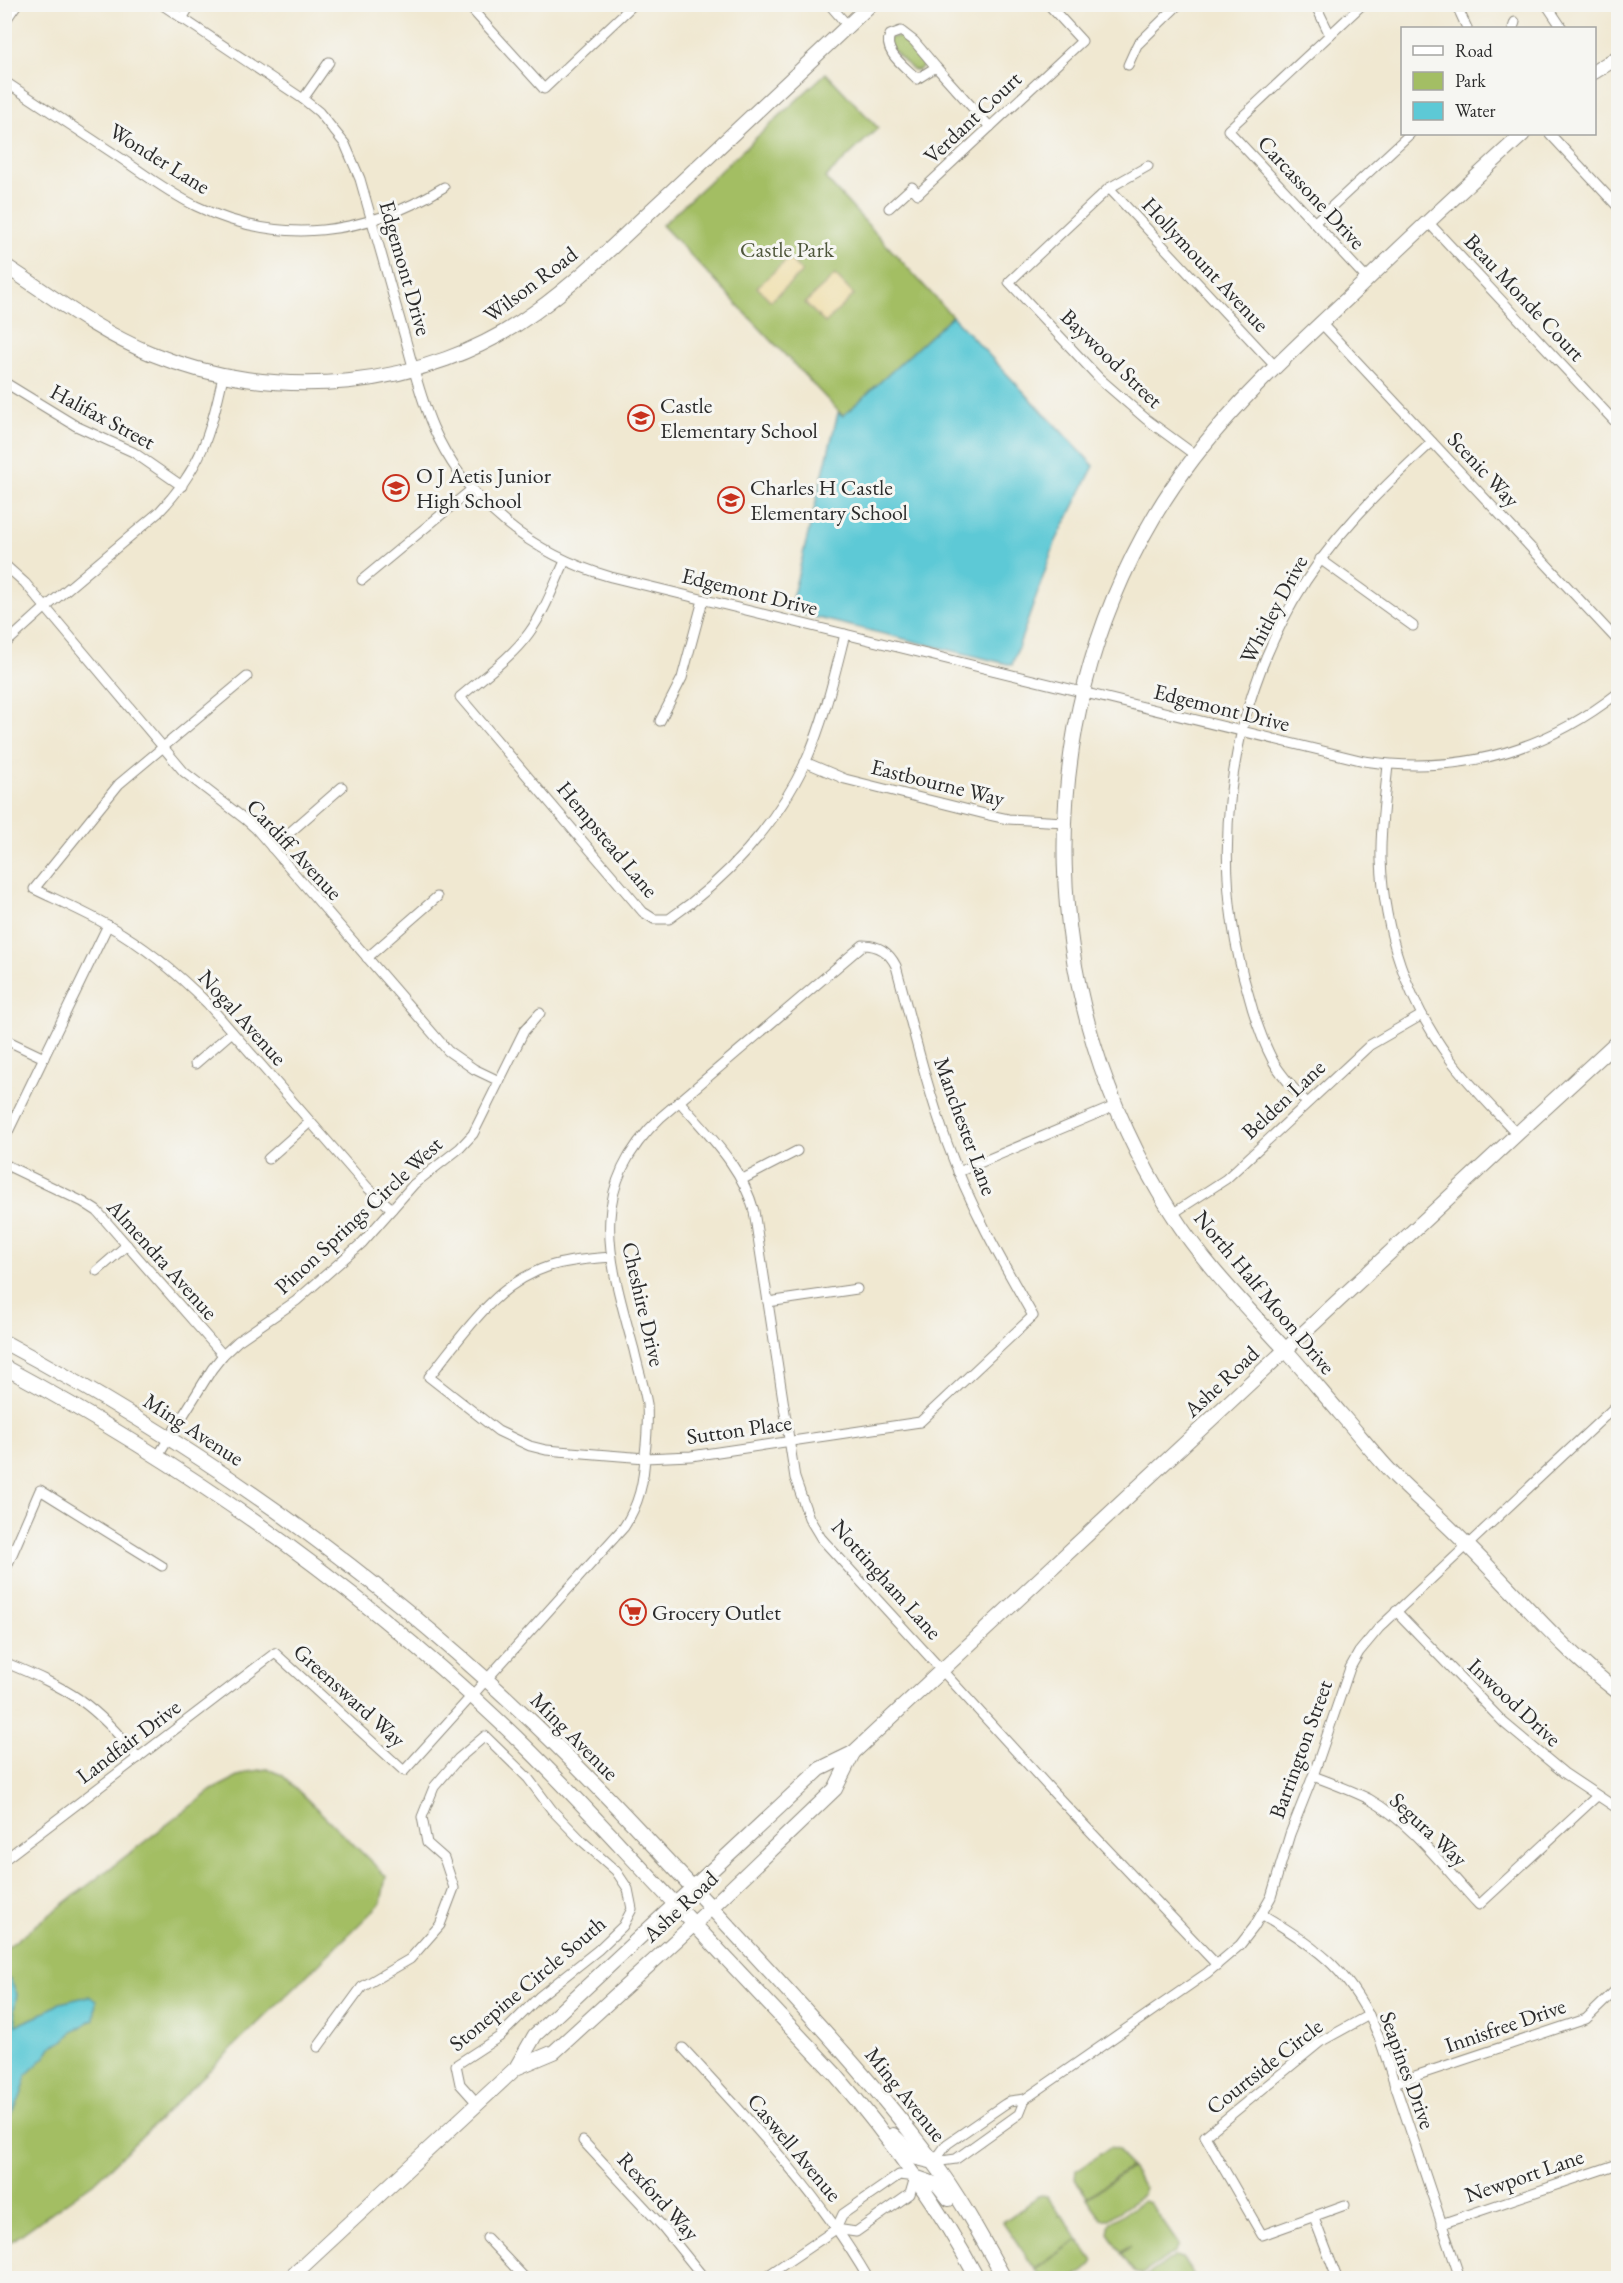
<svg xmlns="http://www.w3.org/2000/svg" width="1623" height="2283" font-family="'EB Garamond',serif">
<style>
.green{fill:#a3be64;stroke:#677448;stroke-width:1.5}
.sand{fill:#eeda9e;stroke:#8c8264;stroke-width:1.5}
.water{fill:#5dc9d6;stroke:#447a80;stroke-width:1.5}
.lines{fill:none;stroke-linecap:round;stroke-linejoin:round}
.street-casing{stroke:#8e8a7e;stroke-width:11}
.secondary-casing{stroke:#8e8a7e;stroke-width:16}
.street{stroke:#fff;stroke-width:9}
.secondary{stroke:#fff;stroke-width:14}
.labels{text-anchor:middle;stroke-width:6;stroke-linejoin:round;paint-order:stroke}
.street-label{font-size:22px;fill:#2b2b2b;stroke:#f6f6f2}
.park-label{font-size:22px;fill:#4f573c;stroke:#f6f6f2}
.poi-label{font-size:22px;fill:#2b2b2b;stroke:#f6f6f2;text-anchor:start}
</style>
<rect width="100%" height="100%" fill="#f6f6f2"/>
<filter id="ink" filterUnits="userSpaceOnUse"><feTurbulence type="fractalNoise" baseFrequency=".0167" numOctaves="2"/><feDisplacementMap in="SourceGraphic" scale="12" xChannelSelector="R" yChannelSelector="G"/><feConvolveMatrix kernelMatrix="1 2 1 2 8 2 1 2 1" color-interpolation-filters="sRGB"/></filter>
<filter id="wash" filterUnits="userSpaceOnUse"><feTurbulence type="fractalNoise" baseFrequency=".008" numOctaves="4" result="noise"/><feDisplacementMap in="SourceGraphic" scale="24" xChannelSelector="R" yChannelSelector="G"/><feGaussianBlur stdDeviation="1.35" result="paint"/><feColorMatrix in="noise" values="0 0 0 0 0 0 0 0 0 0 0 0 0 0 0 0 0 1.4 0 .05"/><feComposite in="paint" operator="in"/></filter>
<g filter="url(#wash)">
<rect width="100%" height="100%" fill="#f0e8d1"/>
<!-- green -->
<g class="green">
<path d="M 903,36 L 924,59 L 924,65 L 919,70 L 913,70 L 890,47 L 888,38 Z"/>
<path d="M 826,73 L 878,128 L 825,178 L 952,316 L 843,416 L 662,225 Z"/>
<path d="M 267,1769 L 282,1775 L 386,1876 L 381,1903 L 97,2180 L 5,2246 L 5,1949 L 212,1790 L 247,1772 Z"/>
<path d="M 1110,2147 L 1118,2149 L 1130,2167 L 1087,2197 L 1075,2179 L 1076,2171 Z"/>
<path d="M 1131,2168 L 1145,2188 L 1143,2195 L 1109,2219 L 1102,2219 L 1087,2198 Z"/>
<path d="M 1041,2195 L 1047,2196 L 1060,2214 L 1059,2216 L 1062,2215 L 1078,2239 L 1035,2269 L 1003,2222 Z"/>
<path d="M 1143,2201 L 1150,2203 L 1179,2245 L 1175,2252 L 1142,2274 L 1135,2273 L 1121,2254 L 1131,2246 L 1121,2252 L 1108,2233 L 1110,2223 Z"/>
<path d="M 1078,2240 L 1093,2261 C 1083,2281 1060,2279 1042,2278 L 1035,2270 Z"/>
<path d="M 1175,2256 L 1182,2258 L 1196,2278 L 1143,2278 Z"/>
</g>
<!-- sand -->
<g class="sand">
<path d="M 789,258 L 802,272 L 771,301 L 757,287 Z"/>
<path d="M 835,275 L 854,295 L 825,323 L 805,303 Z"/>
</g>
<!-- water -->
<g class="water">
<path d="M 952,316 L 1094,466 L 1055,543 L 1012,665 L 789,611 L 838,413 L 843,416 Z"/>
<path d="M 5,1977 L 10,1979 L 17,1994 L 14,2010 L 17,2025 L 38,2016 L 60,2003 L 89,1996 L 96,2001 L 94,2019 L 72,2032 L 65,2040 L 51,2047 L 45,2057 L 26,2075 C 24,2092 16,2109 5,2122 Z"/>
</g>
</g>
<g filter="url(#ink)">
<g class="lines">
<defs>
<g id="street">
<path d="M 161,4 L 303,99 L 319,112 L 345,144 L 360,179 C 374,228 388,278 402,327 C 412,361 419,395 433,427 C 466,503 533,555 611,577 L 1364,761 C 1459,775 1543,752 1618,693"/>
<path d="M 467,4 L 544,89 L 634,4"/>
<path d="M 829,4 L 848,26"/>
<path d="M 1315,4 L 1330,35"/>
<path d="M 1363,4 L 1228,130 L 1367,279"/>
<path d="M 1456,4 L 1467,28"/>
<path d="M 1546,4 L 1562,28"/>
<path d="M 182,19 L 191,4"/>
<path d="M 4,23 L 17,4"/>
<path d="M 1513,28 L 1515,22"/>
<path d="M 1128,65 L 1137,45 L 1179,4"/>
<path d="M 936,67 L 914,41 L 901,31 L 890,35 C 882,52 906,67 917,79 L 936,67 L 990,127"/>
<path d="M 4,81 C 43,107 81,132 119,157 C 144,174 169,193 196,206 C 281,247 366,235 444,187"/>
<path d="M 303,99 L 329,62"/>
<path d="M 1550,134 L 1618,207"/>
<path d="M 1148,166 L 1109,188 L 1009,282 L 1100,379 L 1146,419 L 1195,455"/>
<path d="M 1109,188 L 1275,366"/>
<path d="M 889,208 L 912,187 L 918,194 L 1082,41 L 1048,4"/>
<path d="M 1428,222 L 1618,425"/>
<path d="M 1314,223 L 1410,134"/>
<path d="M 1321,323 L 1618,641"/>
<path d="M 4,382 L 76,426 L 133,452 L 182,486"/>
<path d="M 1320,559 L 1413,626"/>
<path d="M 565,561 C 554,585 545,611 529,633 C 511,658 483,677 460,697 L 643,912 L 654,919 L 669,919 C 725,881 777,824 806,761 C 824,721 834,677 845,634"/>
<path d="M 4,564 L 25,583 L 184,772 L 246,820 L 256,829 L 448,1051 L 474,1069 L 499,1081"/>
<path d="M 362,580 L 471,490"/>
<path d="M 4,645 L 46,607 L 159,512 C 201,468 211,433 223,376"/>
<path d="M 247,677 L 119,784 L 34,889 C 59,901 85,912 109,926 C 146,947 177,973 207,1003 L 368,1188 L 392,1209"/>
<path d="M 660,721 L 682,678 L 703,600"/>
<path d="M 805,762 L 845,779 L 989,815 L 1008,819 L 1065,822"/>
<path d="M 1388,765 C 1385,796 1380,828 1381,860 C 1384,932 1407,1001 1450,1059 C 1470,1086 1494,1109 1517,1134"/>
<path d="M 272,848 L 342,787"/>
<path d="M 367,958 L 437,897"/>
<path d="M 4,1039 L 44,1058"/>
<path d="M 195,1064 L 232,1032"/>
<path d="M 679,1101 C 709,1136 742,1166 754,1211 L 795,1478 L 809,1518 L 821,1538 L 1054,1793 L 1217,1965"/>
<path d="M 1307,1103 C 1295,1090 1282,1077 1273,1061 C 1262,1040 1254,1016 1248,993 C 1209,863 1226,720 1293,602 C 1329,539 1379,491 1432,442"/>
<path d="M 4,1140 L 108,925"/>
<path d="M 268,1159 L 310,1122"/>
<path d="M 4,1164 L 83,1202 L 97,1211 L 223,1355"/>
<path d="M 958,1172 L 1115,1106"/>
<path d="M 743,1179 L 797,1151"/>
<path d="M 1172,1214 L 1226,1179 L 1370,1045 L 1422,1015"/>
<path d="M 97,1271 L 127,1245"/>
<path d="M 768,1302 L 857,1289"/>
<path d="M 158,1456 L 212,1369 L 223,1355 L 238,1341 L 296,1301 L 362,1243 L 414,1184 L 460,1148 L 473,1134 L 524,1031 L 540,1013"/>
<path d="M 4,1573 L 40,1490 L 162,1566"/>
<path d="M 1396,1611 L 1504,1723 L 1564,1773 L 1618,1809"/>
<path d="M 4,1662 C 69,1689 94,1702 138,1758"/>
<path d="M 1313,1776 C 1332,1783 1351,1790 1369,1799 C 1413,1824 1445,1869 1479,1905 L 1597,1796"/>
<path d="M 4,1860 L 275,1653 L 404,1771 L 624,1527 C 639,1504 644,1482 645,1454 C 647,1437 648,1421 647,1404 C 644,1386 638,1368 634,1350 C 610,1261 584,1190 661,1117 L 863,945 C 879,945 889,952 896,966 C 912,1025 926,1085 947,1143 C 969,1204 1001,1260 1033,1316 L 920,1422 L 691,1456 L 645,1458 L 546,1450 L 530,1446 L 498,1431 L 429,1377 C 464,1334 494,1284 550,1266 C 569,1260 590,1259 610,1257"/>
<path d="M 1263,1915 C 1321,1949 1352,1973 1379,2037 L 1460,2278"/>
<path d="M 318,2047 L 362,1987 L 410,1959 L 440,1925 L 454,1888 L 444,1858 L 427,1843 L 422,1817 L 434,1787 L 458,1759 L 485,1736 L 528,1778 L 552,1810 L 581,1840 L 616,1871 L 628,1889 L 632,1909 L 623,1926 L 598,1950 L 540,1996 L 499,2037 L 456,2065 L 460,2084 L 477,2103"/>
<path d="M 683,2048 C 750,2121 818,2192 868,2278"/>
<path d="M 1394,2083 L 1586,2019 L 1618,1988"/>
<path d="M 583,2141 L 662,2226 L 704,2278"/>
<path d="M 934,2162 L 947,2144 L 1005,2104 L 1010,2101 L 1025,2099 L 1207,1973 L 1240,1945 L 1254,1927 L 1271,1897 L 1290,1834 L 1313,1776 L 1350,1668 L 1359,1652 L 1379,1628 L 1618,1404"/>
<path d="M 934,2162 L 956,2159 L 1019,2114 L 1025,2099"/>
<path d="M 1345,2205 L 1262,2235 L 1205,2136 L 1320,2042 L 1369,2015"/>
<path d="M 1314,2218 L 1337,2278"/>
<path d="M 1441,2224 L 1618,2164"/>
<path d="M 487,2238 L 525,2278"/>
<path d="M 764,2278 L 836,2229 L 843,2214 L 899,2175 L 915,2177 L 910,2194 L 856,2232 L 836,2229"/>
</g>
<g id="secondary">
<path d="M 1594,72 L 1618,57"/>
<path d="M 1523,134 C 1464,188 1405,243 1347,299 C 1275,366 1206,429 1155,515 C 1027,732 1037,1001 1171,1212 C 1202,1262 1243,1303 1282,1346 C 1301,1367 1320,1390 1339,1412 C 1358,1433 1376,1457 1396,1477 C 1419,1500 1444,1521 1466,1544 C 1517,1594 1561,1649 1618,1692"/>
<path d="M 4,265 C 52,296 98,332 150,353 C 274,404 426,391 535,312 C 584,277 627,232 671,192 C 738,129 804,67 871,4"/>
<path d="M 4,1342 C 189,1441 360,1561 513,1704 C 590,1775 660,1853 731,1929 C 800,2004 870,2078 932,2160 C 960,2197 982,2238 1004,2278"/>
<path d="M 4,1367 C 184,1464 352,1582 500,1722 C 562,1780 618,1844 676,1905 C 729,1962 782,2018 835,2074 C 889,2137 938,2205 977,2278"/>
<path d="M 853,1753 L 1517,1134 L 1618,1041"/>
<path d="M 893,2135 L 917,2158 L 934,2162"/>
<path d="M 915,2177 L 938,2185 L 949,2199"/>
<path d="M 290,2278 L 516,2068 L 535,2035 L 820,1769 L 853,1753 L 835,1789 L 694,1924 L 554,2052 L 516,2068"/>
</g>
</defs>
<!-- street casing -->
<use href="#street" class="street-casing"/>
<!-- secondary casing -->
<use href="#secondary" class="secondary-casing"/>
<!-- street -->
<use href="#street" class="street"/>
<!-- secondary -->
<use href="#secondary" class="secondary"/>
</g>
</g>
<!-- icons -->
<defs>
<symbol id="school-ring" viewBox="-11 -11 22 22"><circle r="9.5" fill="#f6f6f2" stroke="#c8321e" stroke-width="1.5"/><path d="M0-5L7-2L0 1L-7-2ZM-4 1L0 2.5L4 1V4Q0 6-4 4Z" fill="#c8321e"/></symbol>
<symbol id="supermarket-ring" viewBox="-11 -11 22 22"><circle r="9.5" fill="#f6f6f2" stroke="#c8321e" stroke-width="1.5"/><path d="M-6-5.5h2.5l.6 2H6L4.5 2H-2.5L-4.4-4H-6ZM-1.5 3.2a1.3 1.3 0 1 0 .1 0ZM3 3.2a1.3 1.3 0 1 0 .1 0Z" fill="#c8321e"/></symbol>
</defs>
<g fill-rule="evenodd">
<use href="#school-ring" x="626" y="403" width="30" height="30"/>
<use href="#school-ring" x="381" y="473" width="30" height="30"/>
<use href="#school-ring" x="716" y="485" width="30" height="30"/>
<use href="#supermarket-ring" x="618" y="1597" width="30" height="30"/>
</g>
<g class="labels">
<!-- street labels -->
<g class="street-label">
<text transform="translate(972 117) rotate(-43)" y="8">Verdant Court</text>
<text transform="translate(160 158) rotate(32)" y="8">Wonder Lane</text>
<text transform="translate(1312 192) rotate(47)" y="8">Carcassone Drive</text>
<text transform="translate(1206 264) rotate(47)" y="8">Hollymount Avenue</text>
<text transform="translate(406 268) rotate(74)" y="8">Edgemont Drive</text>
<text transform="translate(530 284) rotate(-37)" y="8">Wilson Road</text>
<text transform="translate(1525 297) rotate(47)" y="8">Beau Monde Court</text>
<text transform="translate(1112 358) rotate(44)" y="8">Baywood Street</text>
<text transform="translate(103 416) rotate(28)" y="8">Halifax Street</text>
<text transform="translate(1484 469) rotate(47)" y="8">Scenic Way</text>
<text transform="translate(750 591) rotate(14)" y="8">Edgemont Drive</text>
<text transform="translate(1273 609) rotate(-62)" y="8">Whitley Drive</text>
<text transform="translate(1222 707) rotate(14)" y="8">Edgemont Drive</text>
<text transform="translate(938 782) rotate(14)" y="8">Eastbourne Way</text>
<text transform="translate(608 839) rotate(50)" y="8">Hempstead Lane</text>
<text transform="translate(295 849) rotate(47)" y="8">Cardiff Avenue</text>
<text transform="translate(243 1017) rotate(48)" y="8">Nogal Avenue</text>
<text transform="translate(1283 1099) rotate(-43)" y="8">Belden Lane</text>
<text transform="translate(966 1126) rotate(70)" y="8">Manchester Lane</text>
<text transform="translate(358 1215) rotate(-43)" y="8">Pinon Springs Circle West</text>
<text transform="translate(163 1259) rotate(48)" y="8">Almendra Avenue</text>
<text transform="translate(1265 1292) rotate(50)" y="8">North Half Moon Drive</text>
<text transform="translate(644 1304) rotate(77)" y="8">Cheshire Drive</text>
<text transform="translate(1221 1381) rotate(-43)" y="8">Ashe Road</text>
<text transform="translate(194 1429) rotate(33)" y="8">Ming Avenue</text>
<text transform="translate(739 1429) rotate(-8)" y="8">Sutton Place</text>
<text transform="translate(887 1579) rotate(48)" y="8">Nottingham Lane</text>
<text transform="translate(350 1695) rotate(42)" y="8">Greensward Way</text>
<text transform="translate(1515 1702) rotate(43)" y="8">Inwood Drive</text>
<text transform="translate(575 1736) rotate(45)" y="8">Ming Avenue</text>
<text transform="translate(128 1741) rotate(-37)" y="8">Landfair Drive</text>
<text transform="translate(1300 1749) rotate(-70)" y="8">Barrington Street</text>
<text transform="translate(1429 1829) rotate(43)" y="8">Segura Way</text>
<text transform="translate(680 1906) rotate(-43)" y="8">Ashe Road</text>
<text transform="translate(527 1983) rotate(-40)" y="8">Stonepine Circle South</text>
<text transform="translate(1505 2025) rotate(-19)" y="8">Innisfree Drive</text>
<text transform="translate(1264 2066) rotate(-38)" y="8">Courtside Circle</text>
<text transform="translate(1408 2070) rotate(70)" y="8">Seapines Drive</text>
<text transform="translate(906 2094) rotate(51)" y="8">Ming Avenue</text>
<text transform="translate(795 2147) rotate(50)" y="8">Caswell Avenue</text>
<text transform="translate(1524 2175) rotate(-19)" y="8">Newport Lane</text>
<text transform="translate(659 2196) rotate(48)" y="8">Rexford Way</text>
</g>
<!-- park labels -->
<g class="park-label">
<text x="787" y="257">Castle Park</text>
</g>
<!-- poi labels -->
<g class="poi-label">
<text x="660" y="413">Castle<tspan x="660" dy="25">Elementary School</tspan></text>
<text x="416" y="483">O J Aetis Junior<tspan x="416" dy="25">High School</tspan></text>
<text x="750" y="495">Charles H Castle<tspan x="750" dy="25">Elementary School</tspan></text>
<text x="652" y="1620">Grocery Outlet</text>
</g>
</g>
<!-- margin -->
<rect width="1623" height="2283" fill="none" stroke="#f6f6f2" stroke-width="24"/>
<!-- legend -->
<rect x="1401" y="27" width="195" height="108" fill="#f6f6f2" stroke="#a5a5a2" stroke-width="1.5"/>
<rect x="1413" y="46" width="30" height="9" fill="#ffffff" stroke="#a5a5a2" stroke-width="1.5"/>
<text x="1455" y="57" font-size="18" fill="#2b2b2b">Road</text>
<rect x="1413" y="72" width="30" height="18" fill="#a3be64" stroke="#a5a5a2" stroke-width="1.5"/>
<text x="1455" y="87" font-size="18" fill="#2b2b2b">Park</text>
<rect x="1413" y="102" width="30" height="18" fill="#5dc9d6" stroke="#a5a5a2" stroke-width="1.5"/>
<text x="1455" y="117" font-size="18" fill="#2b2b2b">Water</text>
</svg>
